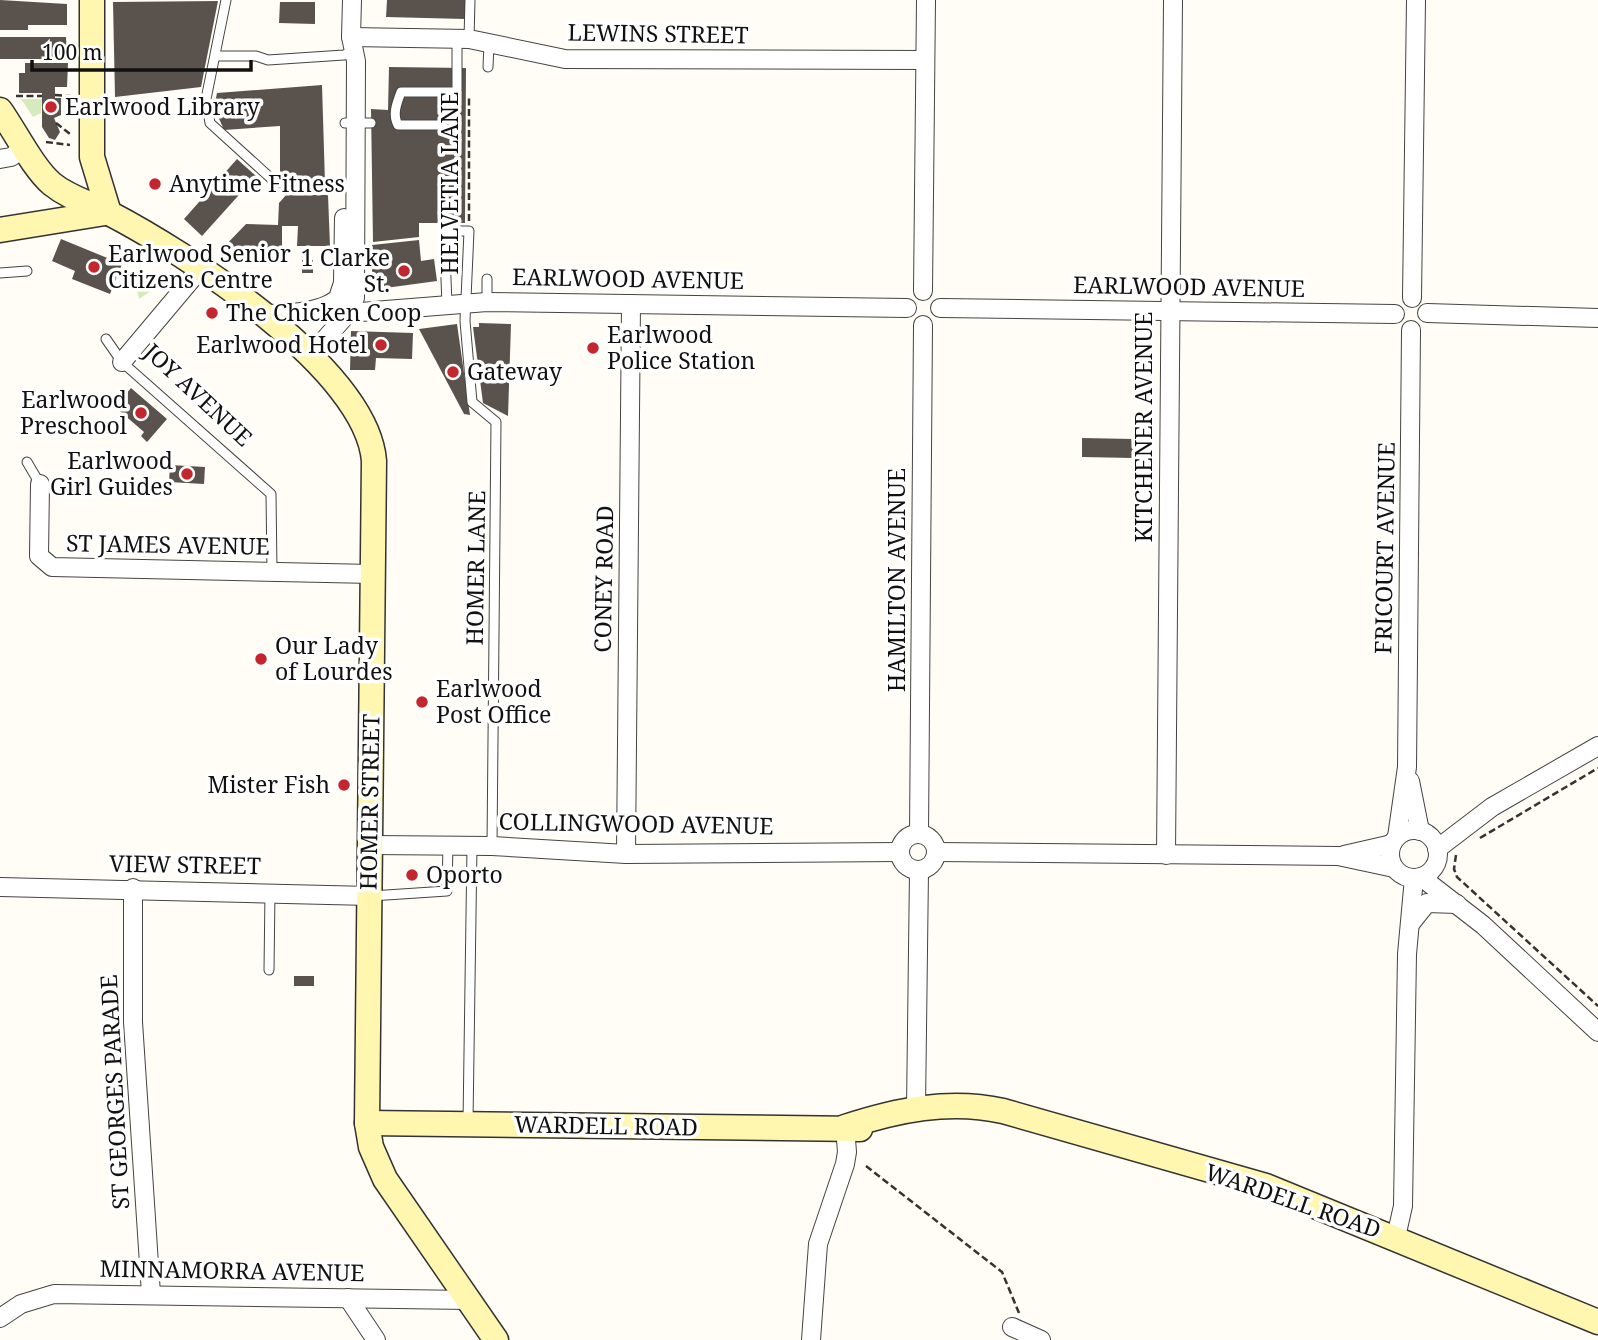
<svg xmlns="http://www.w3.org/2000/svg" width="1598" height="1340" font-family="'Noto Serif',serif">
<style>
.green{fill:#d5ebbd}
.building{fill:#5a524d}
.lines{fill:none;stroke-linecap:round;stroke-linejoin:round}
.lane-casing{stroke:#444;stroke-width:11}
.street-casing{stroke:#444;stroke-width:20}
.secondary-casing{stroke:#333;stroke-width:27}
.path{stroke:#333;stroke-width:2.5;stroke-dasharray:7 3.5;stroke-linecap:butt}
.lane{stroke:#fff;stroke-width:9}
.street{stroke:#fff;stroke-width:18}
.secondary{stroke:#fff6b0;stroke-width:24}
.poi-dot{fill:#c4262e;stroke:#fff;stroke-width:2.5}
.labels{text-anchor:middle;stroke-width:7;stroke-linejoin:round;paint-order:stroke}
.street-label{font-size:23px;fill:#111;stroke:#fff}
.poi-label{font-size:23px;fill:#111;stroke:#fff;text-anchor:start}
</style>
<rect width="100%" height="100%" fill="#fffdf5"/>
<!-- green -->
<g class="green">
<path d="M 21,99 L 42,99 L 41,113 L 33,117 Z"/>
<path d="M 137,270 L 155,278 L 154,289 L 139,299 L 136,286 L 130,284 L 127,286 L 124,282 L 127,274 Z"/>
</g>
<!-- building -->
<g class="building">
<path d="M 0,0 L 67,4 L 67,25 L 28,25 L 28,30 L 0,30 Z"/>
<path d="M 387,0 L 466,0 L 465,19 L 386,17 Z"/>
<path d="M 218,1 L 201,87 L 115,97 L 113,2 Z"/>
<path d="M 280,2 L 315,2 L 315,24 L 279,23 Z"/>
<path d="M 0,37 L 66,37 L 67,59 L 0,59 Z"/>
<path d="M 25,63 L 68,63 L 67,87 L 55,87 L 55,98 L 61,98 L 61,115 L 54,118 L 60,132 L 55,140 L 49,138 L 42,127 L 42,93 L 19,93 L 19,73 L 25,73 Z"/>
<path d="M 389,67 L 466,68 L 465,223 L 419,223 L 419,237 L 373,242 L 371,109 L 388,110 Z"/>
<path d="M 322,85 L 325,183 L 280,175 L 280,126 L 224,130 L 214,107 L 217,93 Z"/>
<path d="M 237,159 L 256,176 L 202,236 L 184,219 Z"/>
<path d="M 286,195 L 328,195 L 330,246 L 297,246 L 298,226 L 282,226 L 282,254 L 226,252 L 223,255 L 220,251 L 246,224 L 278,225 L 279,203 Z"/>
<path d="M 61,239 L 122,264 L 110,294 L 72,279 L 75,271 L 52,261 Z"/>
<path d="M 419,240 L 421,261 L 434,259 L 437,281 L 378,289 L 372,283 L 372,245 Z"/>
<rect x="302" y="260" width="11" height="13"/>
<path d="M 479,323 L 511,324 L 508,416 L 483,403 L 473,327 L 479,327 Z"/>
<path d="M 457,324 L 470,415 L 464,414 L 419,329 Z"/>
<path d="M 351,331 L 413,333 L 412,359 L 376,358 L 375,370 L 350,370 Z"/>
<path d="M 131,388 L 167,419 L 147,442 L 141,436 L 144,432 L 115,407 Z"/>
<path d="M 1082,438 L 1133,439 L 1133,458 L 1082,457 Z"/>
<path d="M 170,465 L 205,467 L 204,484 L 169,482 Z"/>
<rect x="294" y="976" width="20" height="10"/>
</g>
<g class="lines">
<defs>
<g id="lane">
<path d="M 226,0 L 206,99 L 210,123 L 275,182 L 328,189 L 356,186"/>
<path d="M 469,39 L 470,0"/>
<path d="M 216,56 L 256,56 L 268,60 L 344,55 L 355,51"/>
<path d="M 488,67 L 489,44"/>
<path d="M 345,123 L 371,123"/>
<path d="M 443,125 L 398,125 C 392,114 397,103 401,92 L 457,92 L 457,39"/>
<path d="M 447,231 L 469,231 L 465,321 L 472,402 L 496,422 L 492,846"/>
<path d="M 445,255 L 447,304"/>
<path d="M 0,273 L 27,271"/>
<path d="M 487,302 L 487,279"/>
<path d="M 106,339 L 122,362 L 271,494 L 272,571"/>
<path d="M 27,462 L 40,484"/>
<path d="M 371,896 L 447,891 L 448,845"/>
<path d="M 269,970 L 270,892"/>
<path d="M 468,1122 L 472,846"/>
</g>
<g id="street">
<path d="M 351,37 L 469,39 L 565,59 L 925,60"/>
<path d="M 0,159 L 11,157 L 26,147"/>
<path d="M 923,291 L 926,0"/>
<path d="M 1412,298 L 1416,0"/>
<path d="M 940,308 L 1395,314"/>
<path d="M 260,313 C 281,316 323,312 338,298 L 343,283 L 344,218"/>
<path d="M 348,313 L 487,302 L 907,308"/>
<path d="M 1427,313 L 1598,318"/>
<path d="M 311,355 L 348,313 L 355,298 L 356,61 L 351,37 L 352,0"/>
<path d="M 122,362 L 201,268"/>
<path d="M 40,484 L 39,556 L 52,567 L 373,574"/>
<path d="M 1410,781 L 1420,831"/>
<circle cx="1414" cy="854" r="24"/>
<path d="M 919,834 L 923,325"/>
<circle cx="918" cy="852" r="18"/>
<path d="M 1397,837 L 1407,767 L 1411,330"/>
<path d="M 370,845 L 492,846 L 626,854 L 900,852"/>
<path d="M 1437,849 L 1492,807 L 1598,746"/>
<path d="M 936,852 L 1338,856 L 1394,868"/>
<path d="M 626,854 L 631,304"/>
<path d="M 1166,855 L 1173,0"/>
<path d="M 1344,855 L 1392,844"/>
<path d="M 1421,877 L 1483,925 L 1598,1032"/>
<path d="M 0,887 L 370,896"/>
<path d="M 133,888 L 133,1022 L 151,1294"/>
<path d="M 1411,923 L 1427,903 L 1457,904"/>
<path d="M 916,1109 L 919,871"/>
<path d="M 1396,1237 L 1403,1206 L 1407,954 L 1414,878"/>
<path d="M 348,1298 L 376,1340"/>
<path d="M 0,1318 L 21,1304 L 54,1294 L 469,1300"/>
<path d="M 1012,1327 L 1041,1340"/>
<path d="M 811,1340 L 818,1244 L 845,1164 L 847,1152 L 845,1127"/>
</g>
<g id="secondary">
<path d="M 92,0 L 92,157 L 109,213"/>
<path d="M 0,110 C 15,131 33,168 52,184 C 69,198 90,203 109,213 C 186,253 367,369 374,461 L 367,1123 L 371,1147 L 385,1179 L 496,1340"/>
<path d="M 0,230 L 105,213"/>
<path d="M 367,1123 L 860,1129"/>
<path d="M 845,1127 C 897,1110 949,1099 1003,1111 L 1266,1186 L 1598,1322"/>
</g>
</defs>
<!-- lane casing -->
<use href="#lane" class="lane-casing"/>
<!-- street casing -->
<use href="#street" class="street-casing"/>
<!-- secondary casing -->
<use href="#secondary" class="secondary-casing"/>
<!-- path -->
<g class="path">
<path d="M 55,95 L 71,96"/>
<path d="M 16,96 L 42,96"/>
<path d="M 56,123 L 70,134"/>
<path d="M 46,142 L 70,145"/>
<path d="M 469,221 L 469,95"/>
<path d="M 1480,838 L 1598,768"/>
<path d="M 1456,855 L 1454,869 L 1457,877 L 1598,1006"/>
<path d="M 866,1166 L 1002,1272 L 1019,1313"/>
</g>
<!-- lane -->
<use href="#lane" class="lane"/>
<!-- street -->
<use href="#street" class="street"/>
<!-- secondary -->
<use href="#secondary" class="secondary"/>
</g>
<!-- markers -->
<g class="poi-dot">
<circle cx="51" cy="107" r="7"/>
<circle cx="155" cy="184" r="7"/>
<circle cx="94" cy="267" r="7"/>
<circle cx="404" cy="271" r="7"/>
<circle cx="212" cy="313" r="7"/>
<circle cx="381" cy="345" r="7"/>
<circle cx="593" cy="348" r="7"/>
<circle cx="453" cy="372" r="7"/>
<circle cx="141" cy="413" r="7"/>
<circle cx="187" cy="474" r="7"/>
<circle cx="261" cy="659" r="7"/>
<circle cx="422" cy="702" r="7"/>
<circle cx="344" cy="785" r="7"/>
<circle cx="412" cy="875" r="7"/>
</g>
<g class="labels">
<!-- street labels -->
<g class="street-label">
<text transform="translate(658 34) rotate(1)" y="8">LEWINS STREET</text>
<text transform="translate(450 183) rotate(-90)" y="8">HELVETIA LANE</text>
<text transform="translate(628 279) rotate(1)" y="8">EARLWOOD AVENUE</text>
<text transform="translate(1189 287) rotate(1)" y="8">EARLWOOD AVENUE</text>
<text transform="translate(198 395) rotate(43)" y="8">JOY AVENUE</text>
<text transform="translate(1144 427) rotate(-90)" y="8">KITCHENER AVENUE</text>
<text transform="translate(168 545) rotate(1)" y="8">ST JAMES AVENUE</text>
<text transform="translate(1385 548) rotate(-89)" y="8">FRICOURT AVENUE</text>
<text transform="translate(476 568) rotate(-89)" y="8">HOMER LANE</text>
<text transform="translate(604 579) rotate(-89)" y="8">CONEY ROAD</text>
<text transform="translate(897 580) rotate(-90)" y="8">HAMILTON AVENUE</text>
<text transform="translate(370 802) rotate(-89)" y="8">HOMER STREET</text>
<text transform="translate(636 824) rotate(1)" y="8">COLLINGWOOD AVENUE</text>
<text transform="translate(185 865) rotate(1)" y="8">VIEW STREET</text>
<text transform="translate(115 1092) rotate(-93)" y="8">ST GEORGES PARADE</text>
<text transform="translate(606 1126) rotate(1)" y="8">WARDELL ROAD</text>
<text transform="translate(1293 1201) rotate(19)" y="8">WARDELL ROAD</text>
<text transform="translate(232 1271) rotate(1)" y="8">MINNAMORRA AVENUE</text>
</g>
<!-- poi labels -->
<g class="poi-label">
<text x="65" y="115">Earlwood Library</text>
<text x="169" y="192">Anytime Fitness</text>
<text x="108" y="262">Earlwood Senior<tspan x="108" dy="26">Citizens Centre</tspan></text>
<text x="390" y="266" text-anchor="end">1 Clarke<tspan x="390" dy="26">St.</tspan></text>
<text x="226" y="321">The Chicken Coop</text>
<text x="607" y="343">Earlwood<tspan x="607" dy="26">Police Station</tspan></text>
<text x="367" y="353" text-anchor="end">Earlwood Hotel</text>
<text x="467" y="380">Gateway</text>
<text x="127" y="408" text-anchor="end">Earlwood<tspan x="127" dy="26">Preschool</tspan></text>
<text x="173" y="469" text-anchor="end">Earlwood<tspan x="173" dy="26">Girl Guides</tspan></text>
<text x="275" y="654">Our Lady<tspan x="275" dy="26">of Lourdes</tspan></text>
<text x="436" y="697">Earlwood<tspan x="436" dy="26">Post Office</tspan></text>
<text x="330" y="793" text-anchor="end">Mister Fish</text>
<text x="426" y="883">Oporto</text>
</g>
</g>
<!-- scale -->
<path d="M32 60v10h219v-10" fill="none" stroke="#111111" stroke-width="3.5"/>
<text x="42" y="60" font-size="21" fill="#111111" stroke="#ffffff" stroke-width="5" paint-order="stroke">100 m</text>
</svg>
